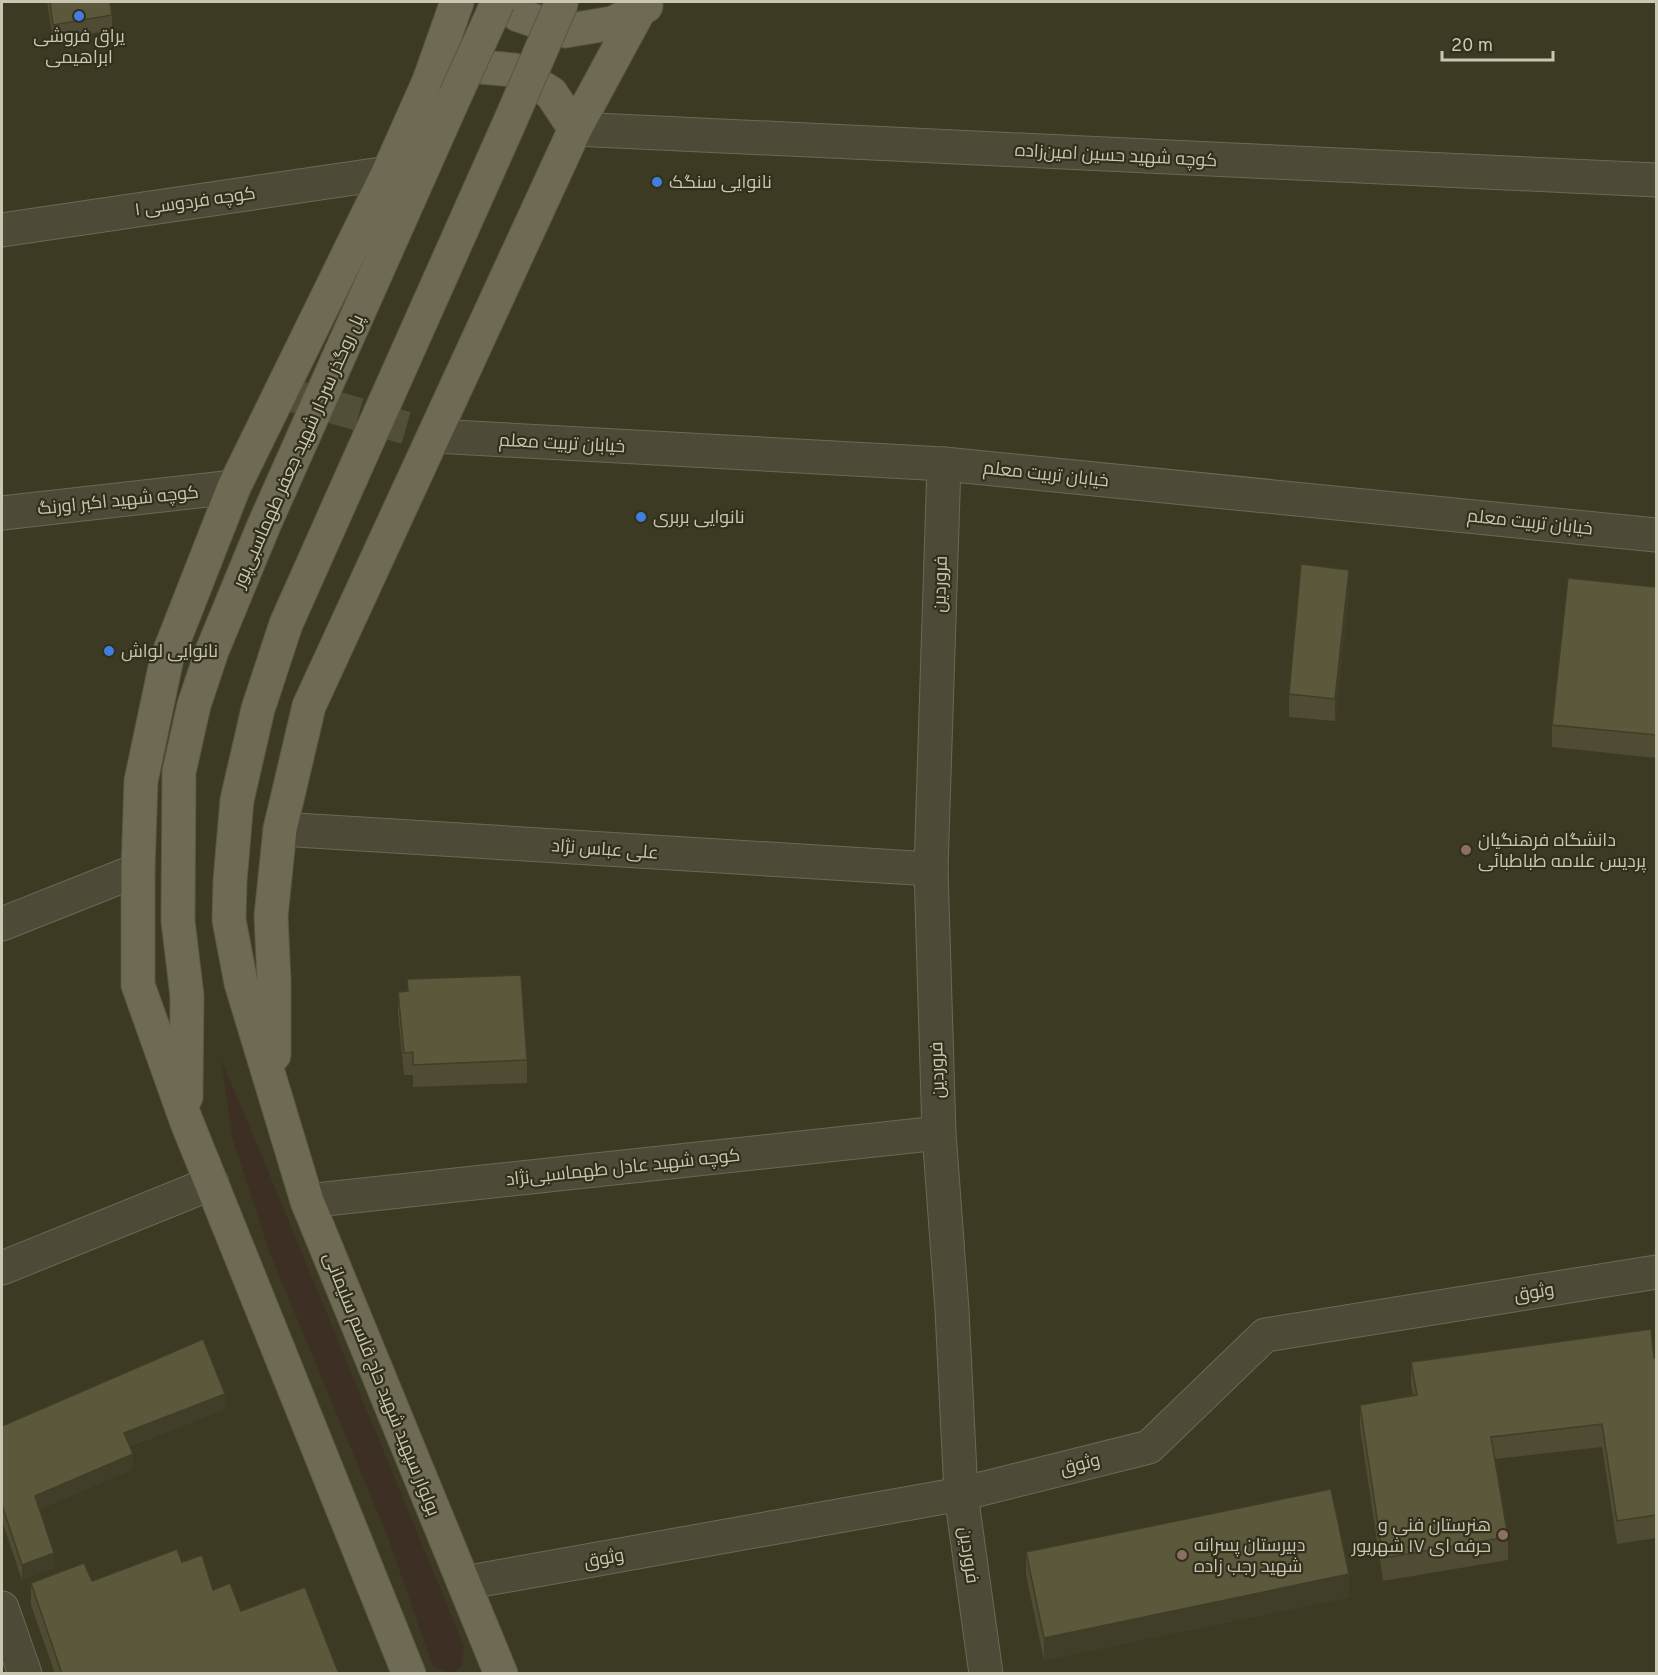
<svg xmlns="http://www.w3.org/2000/svg" width="1658" height="1675" font-family="Overpass,Cairo,sans-serif">
<style>
.green{fill:#3e2f25}
.lines{fill:none;stroke-linecap:round;stroke-linejoin:round}
.primary-tunnel{stroke:#524f38;stroke-width:33;stroke-dasharray:33 16;stroke-linecap:butt}
.minor-casing{stroke:#6b6955;stroke-width:35}
.tertiary-casing{stroke:#6b6955;stroke-width:35}
.primary-casing{stroke:#595743;stroke-width:35}
.minor{stroke:#4d4b37;stroke-width:33}
.tertiary{stroke:#4d4b37;stroke-width:33}
.primary{stroke:#6e6a54;stroke-width:33}
.primary-bridge-casing{stroke:#595743;stroke-width:35;stroke-linecap:butt}
.primary-bridge{stroke:#6e6a54;stroke-width:33}
.wall{fill:#4f4c33}
.shaded-wall{fill:#403e29}
.building{fill:#5c583b;stroke:#403e29;stroke-width:1.5}
.shop-dot{fill:#3f7fe0;stroke:#32301c;stroke-width:2}
.education-dot{fill:#8d6e63;stroke:#32301c;stroke-width:2}
.labels{text-anchor:middle;stroke-width:4.5;stroke-linejoin:round;paint-order:stroke}
.poi-label{font-size:18px;fill:#c9c7b2;stroke:#32301c;text-anchor:start}
.street-label{font-size:18px;fill:#c9c7b2;stroke:#32301c}
</style>
<rect width="100%" height="100%" fill="#3d3a23"/>
<!-- green -->
<path class="green" d="M 221,1060 L 257,1144 L 464,1646 L 461,1667 L 452,1673 L 433,1667 L 389,1540 L 269,1251 L 232,1137 Z"/>
<g class="lines">
<!-- primary-tunnel -->
<path class="primary-tunnel" d="M 280,392 L 435,436"/>
<defs>
<g id="minor">
<path d="M 575,129 L 1656,180"/>
<path d="M 2,230 L 388,173"/>
<path d="M 944,464 L 931,869 L 939,1133 L 952,1310 L 961,1494 L 986,1674"/>
<path d="M 2,513 L 234,487"/>
<path d="M 280,829 L 931,869"/>
<path d="M 2,924 L 138,870"/>
<path d="M 307,1201 L 939,1133"/>
<path d="M 2,1268 L 212,1183"/>
<path d="M 464,1583 L 961,1494 L 1149,1447 L 1265,1335 L 1656,1272"/>
<path d="M 2,1608 L 25,1674"/>
</g>
<path id="tertiary" d="M 435,436 L 944,464 L 1656,535"/>
<g id="primary">
<path d="M 502,2 L 518,15 L 565,31 L 613,23 L 646,6"/>
<path d="M 443,76 L 470,66 L 514,70 L 551,93 L 575,129"/>
<path d="M 274,1055 L 274,981 L 271,916 L 280,829 L 309,706 L 575,129 L 640,9"/>
<path d="M 186,1097 L 187,996 L 178,921 L 179,772 L 194,705 L 212,651 L 264,525 L 455,96"/>
<path d="M 409,1674 L 186,1120 L 138,985 L 138,870 L 141,781 L 167,658 L 234,487 L 388,173 L 429,81 L 457,2"/>
<path d="M 501,1674 L 307,1201 L 241,983 L 229,920 L 230,881 L 237,800 L 258,709 L 286,624 L 508,126"/>
</g>
</defs>
<!-- minor casing -->
<use href="#minor" class="minor-casing"/>
<!-- tertiary casing -->
<use href="#tertiary" class="tertiary-casing"/>
<!-- primary casing -->
<use href="#primary" class="primary-casing"/>
<!-- minor -->
<use href="#minor" class="minor"/>
<!-- tertiary -->
<use href="#tertiary" class="tertiary"/>
<!-- primary -->
<use href="#primary" class="primary"/>
<defs>
<g id="primary-bridge">
<path d="M 455,96 L 498,2"/>
<path d="M 508,126 L 562,2"/>
</g>
</defs>
<!-- primary-bridge casing -->
<use href="#primary-bridge" class="primary-bridge-casing"/>
<!-- primary-bridge -->
<use href="#primary-bridge" class="primary-bridge"/>
</g>
<!-- wall -->
<g class="wall">
<path d="M 47,2 L 110,2 L 112,15 L 112,30 L 53,40 Z"/>
<path d="M 1656,587 L 1656,758 L 1552,747 L 1552,725 Z"/>
<path d="M 1349,592 L 1335,721 L 1289,717 L 1289,694 Z"/>
<path d="M 407,979 L 527,1060 L 527,1083 L 413,1087 L 413,1075 L 404,1075 L 398,1014 L 398,992 L 407,991 Z"/>
<path d="M 1656,1358 L 1656,1538 L 1617,1544 L 1602,1447 L 1495,1459 L 1508,1537 L 1508,1560 L 1383,1581 L 1360,1428 L 1360,1405 L 1413,1395 L 1411,1385 L 1411,1362 Z"/>
<path d="M 225,1409 L 130,1446 L 133,1469 L 40,1509 L 54,1568 L 22,1580 L 2,1521 L 2,1426 Z"/>
<path d="M 1026,1552 L 1349,1597 L 1044,1660 L 1026,1575 Z"/>
<path d="M 92,1581 L 213,1590 L 241,1611 L 339,1674 L 55,1674 L 31,1605 L 31,1583 Z"/>
</g>
<!-- shaded-wall -->
<g class="shaded-wall">
<path d="M 1349,570 L 1349,592 L 1335,721 L 1335,699 Z"/>
<path d="M 225,1394 L 225,1409 L 124,1448 L 124,1433 Z"/>
<path d="M 133,1454 L 133,1469 L 35,1511 L 35,1496 Z"/>
<path d="M 54,1553 L 54,1568 L 22,1580 L 22,1565 Z"/>
<path d="M 1349,1574 L 1349,1597 L 1044,1660 L 1044,1638 Z"/>
</g>
<!-- building -->
<g class="building">
<path d="M 50,2 L 110,2 L 112,15 L 53,25 Z"/>
<path d="M 1301,564 L 1349,570 L 1335,699 L 1289,694 Z"/>
<path d="M 1568,578 L 1656,587 L 1656,735 L 1552,725 Z"/>
<path d="M 521,975 L 527,1060 L 413,1065 L 413,1052 L 404,1053 L 398,992 L 408,991 L 407,979 Z"/>
<path d="M 1651,1329 L 1654,1358 L 1656,1358 L 1656,1515 L 1617,1521 L 1602,1424 L 1491,1437 L 1508,1537 L 1383,1558 L 1360,1405 L 1417,1395 L 1411,1362 Z"/>
<path d="M 203,1339 L 225,1394 L 124,1433 L 133,1454 L 35,1496 L 54,1553 L 22,1565 L 2,1505 L 2,1426 Z"/>
<path d="M 1331,1489 L 1349,1574 L 1044,1638 L 1026,1552 Z"/>
<path d="M 177,1549 L 182,1562 L 202,1555 L 213,1590 L 230,1583 L 241,1611 L 305,1587 L 339,1674 L 62,1674 L 31,1583 L 84,1563 L 92,1581 Z"/>
</g>
<!-- markers -->
<g class="shop-dot">
<circle cx="79" cy="16" r="6"/>
<circle cx="657" cy="182" r="6"/>
<circle cx="641" cy="517" r="6"/>
<circle cx="109" cy="651" r="6"/>
</g>
<g class="education-dot">
<circle cx="1466" cy="850" r="6"/>
<circle cx="1503" cy="1535" r="6"/>
<circle cx="1182" cy="1555" r="6"/>
</g>
<g class="labels">
<!-- poi labels -->
<g class="poi-label">
<text x="79" y="42" text-anchor="middle">یراق فروشی<tspan x="79" dy="21">ابراهیمی</tspan></text>
<text x="669" y="188">نانوایی سنگک</text>
<text x="653" y="523">نانوایی بربری</text>
<text x="121" y="657">نانوایی لواش</text>
<text x="1478" y="846">دانشگاه فرهنگیان<tspan x="1478" dy="21">پردیس علامه طباطبائی</tspan></text>
<text x="1491" y="1531" text-anchor="end">هنرستان فنی و<tspan x="1491" dy="21">حرفه ای ۱۷ شهریور</tspan></text>
<text x="1194" y="1551">دبیرستان پسرانه<tspan x="1194" dy="21">شهید رجب زاده</tspan></text>
</g>
<!-- street labels -->
<g class="street-label">
<text transform="translate(1116 155) rotate(3)" y="6">کوچه شهید حسین امین‌زاده</text>
<text transform="translate(195 201) rotate(-8)" y="6">کوچه فردوسی ۱</text>
<text transform="translate(562 443) rotate(3)" y="6">خیابان تربیت معلم</text>
<text transform="translate(298 451) rotate(-66)" y="6">پل روگذر سردار شهید جعفر طهماسبی‌پور</text>
<text transform="translate(1046 474) rotate(6)" y="6">خیابان تربیت معلم</text>
<text transform="translate(118 500) rotate(-6)" y="6">کوچه شهید اکبر اورنگ</text>
<text transform="translate(1530 522) rotate(6)" y="6">خیابان تربیت معلم</text>
<text transform="translate(940 584) rotate(-88)" y="6">فروردین</text>
<text transform="translate(605 849) rotate(4)" y="6">علی عباس نژاد</text>
<text transform="translate(937 1070) rotate(-92)" y="6">فروردین</text>
<text transform="translate(623 1167) rotate(-6)" y="6">کوچه شهید عادل طهماسبی‌نژاد</text>
<text transform="translate(1534 1292) rotate(-9)" y="6">وثوق</text>
<text transform="translate(382 1384) rotate(68)" y="6">بولوار سپهبد شهید حاج قاسم سلیمانی</text>
<text transform="translate(1080 1464) rotate(-14)" y="6">وثوق</text>
<text transform="translate(969 1555) rotate(82)" y="6">فروردین</text>
<text transform="translate(604 1558) rotate(-10)" y="6">وثوق</text>
</g>
</g>
<!-- border -->
<rect width="1658" height="1675" fill="none" stroke="#c9c7b2" stroke-width="6"/>
<!-- scale -->
<path d="M1442 51v9h111v-9" fill="none" stroke="#c9c7b2" stroke-width="3"/>
<text x="1451" y="51" font-size="18" fill="#c9c7b2" stroke="#32301c" stroke-width="4.5" paint-order="stroke">20 m</text>
</svg>
